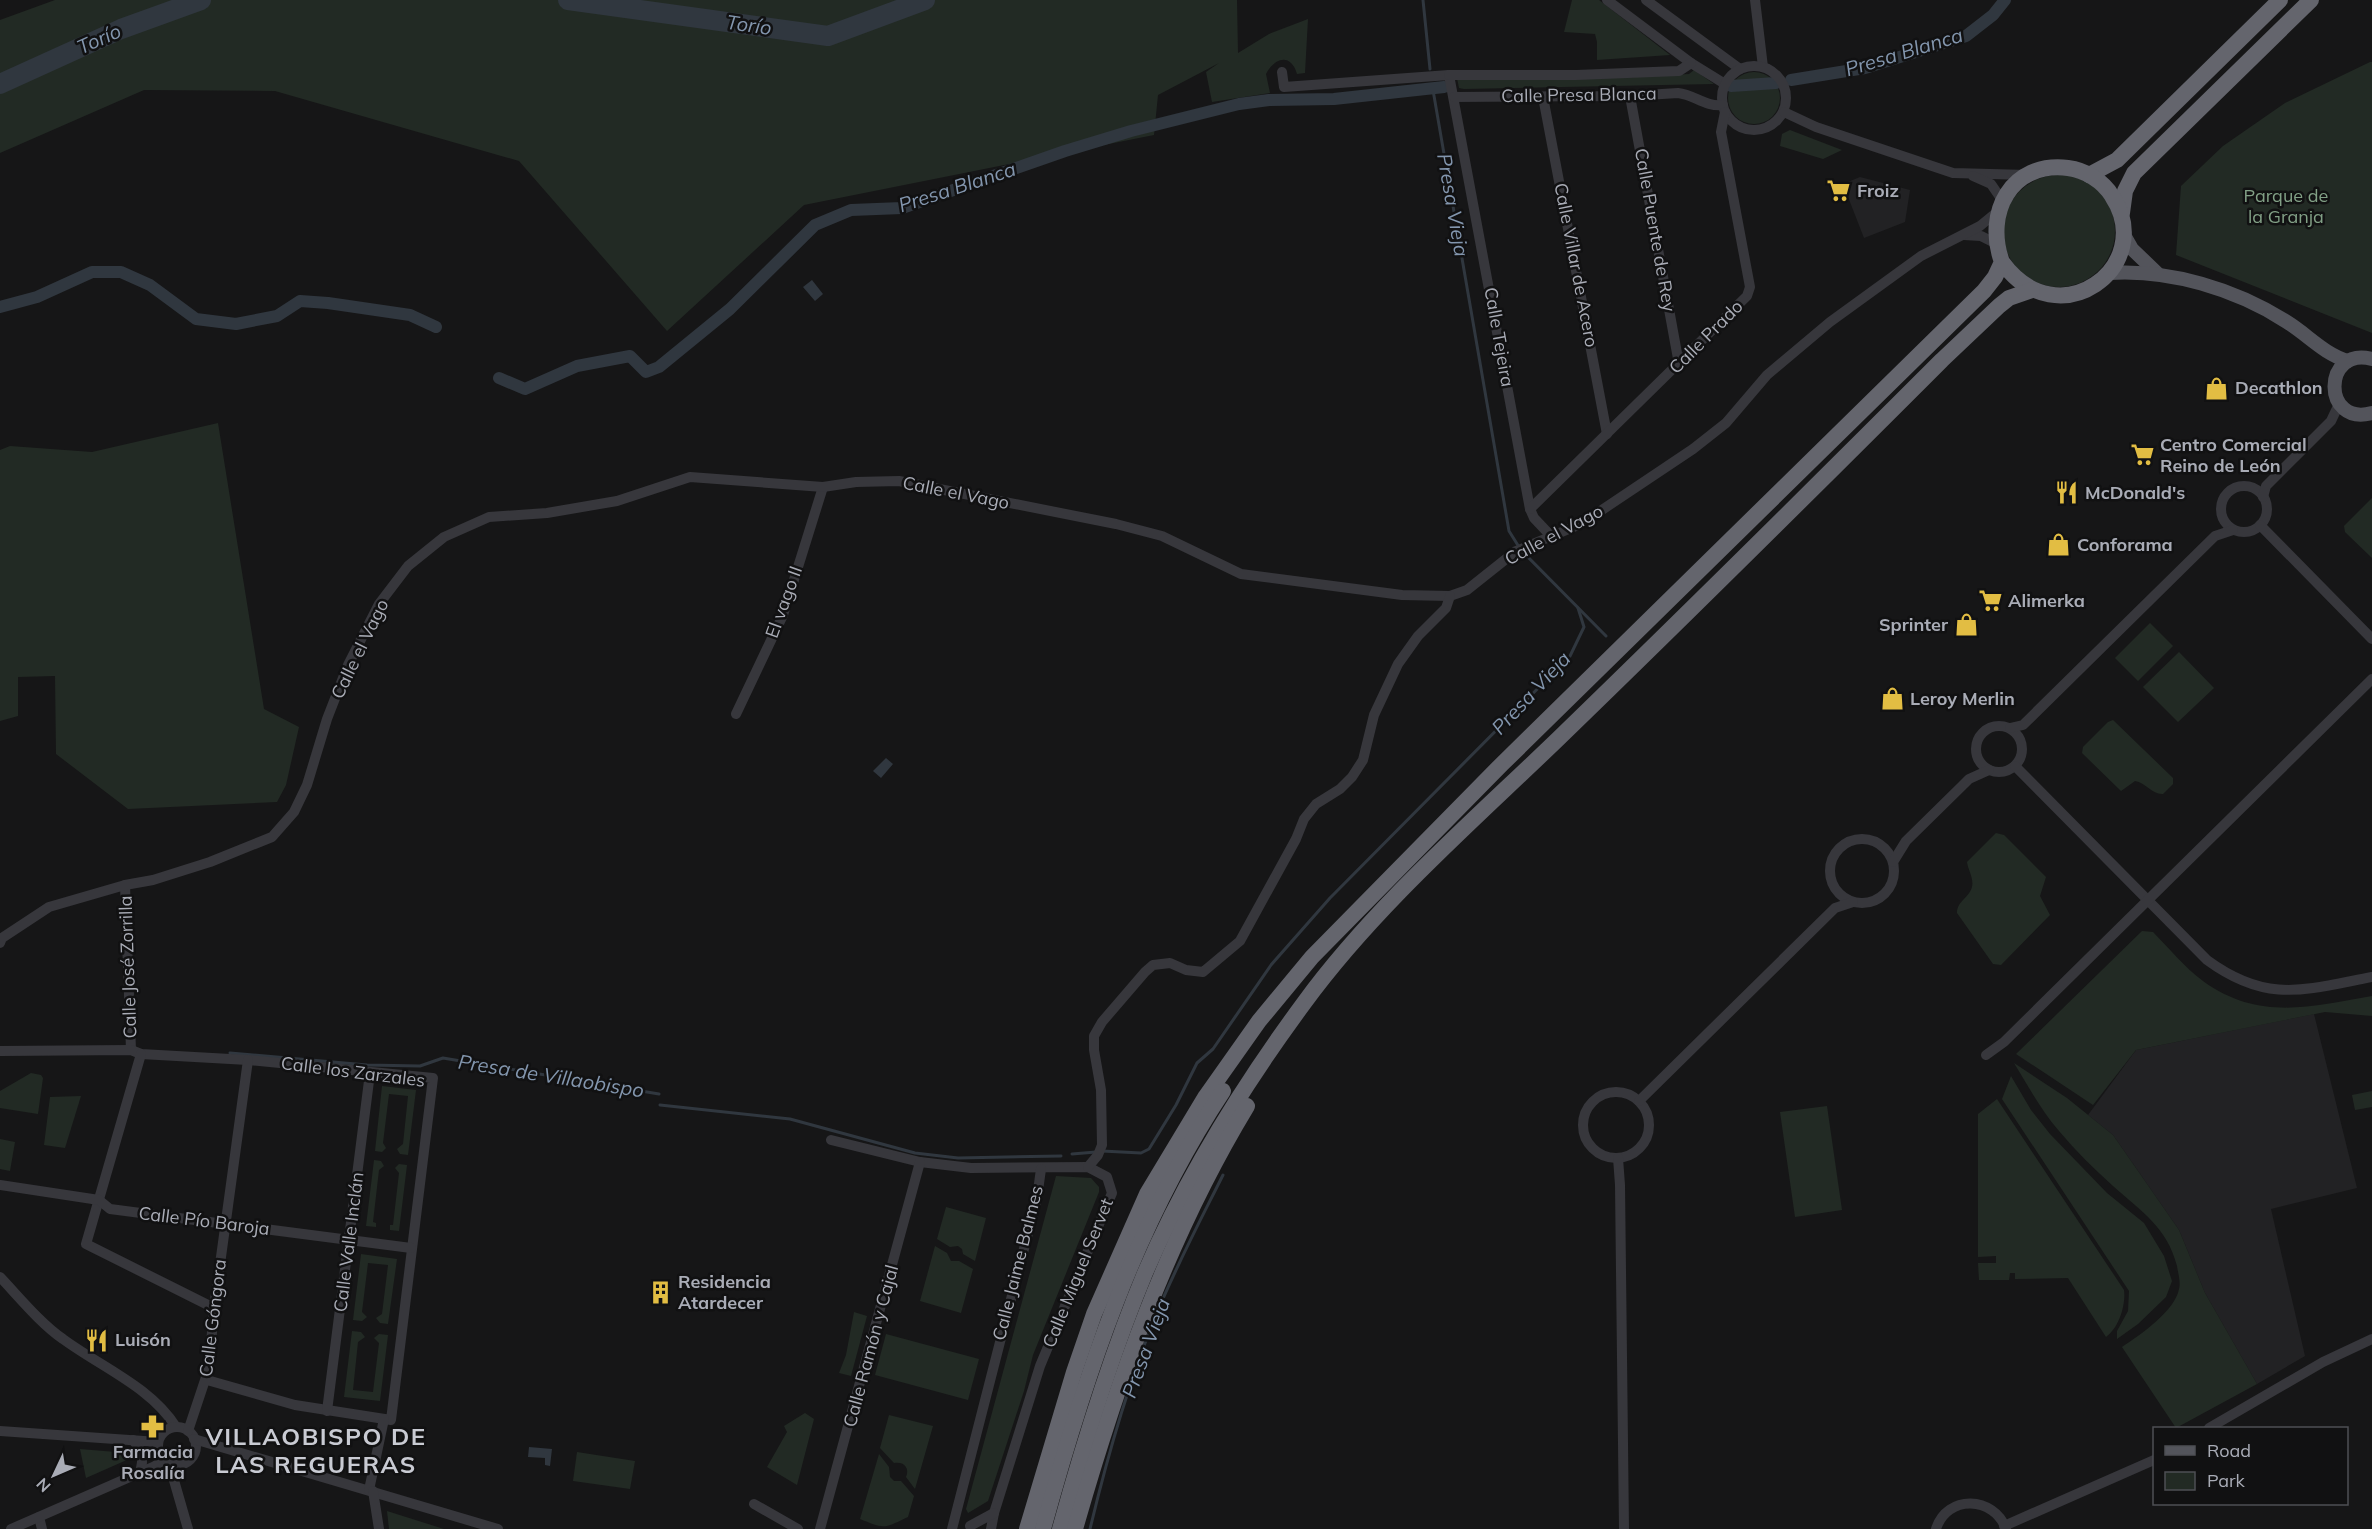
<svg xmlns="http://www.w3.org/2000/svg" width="2372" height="1529" font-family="Mulish,sans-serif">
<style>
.built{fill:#222224}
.green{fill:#222a24}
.water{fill:#30373f}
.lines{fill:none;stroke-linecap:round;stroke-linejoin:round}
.stream{stroke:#30373f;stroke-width:3}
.canal{stroke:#30373f;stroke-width:12}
.river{stroke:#30373f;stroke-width:20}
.minor{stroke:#37373c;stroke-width:10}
.major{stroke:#53545b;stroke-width:14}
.highway{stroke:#64656d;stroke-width:16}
.labels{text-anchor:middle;stroke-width:5;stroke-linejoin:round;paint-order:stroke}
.street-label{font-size:18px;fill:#a9acb6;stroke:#111112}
.poi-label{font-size:18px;font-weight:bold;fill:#a9acb6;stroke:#111112;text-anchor:start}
.park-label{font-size:18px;fill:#82a086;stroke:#111112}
.water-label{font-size:20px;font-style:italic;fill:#8396ae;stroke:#111112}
.district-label{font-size:24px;font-weight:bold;letter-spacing:1.5px;fill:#c9cbd3;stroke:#111112}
</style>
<rect width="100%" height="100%" fill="#161617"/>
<!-- built -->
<g class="built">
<path d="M 1860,177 L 1910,190 L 1905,222 L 1864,238 L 1843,184 Z"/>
<path d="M 2314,1014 L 2357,1188 L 2271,1209 L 2305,1356 L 2257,1384 L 2205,1293 L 2179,1230 L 2113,1135 L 2088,1115 L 2136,1050 Z"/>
</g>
<!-- green -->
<g class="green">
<path d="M 55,0 L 1237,0 L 1238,53 L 1269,34 L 1308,19 L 1305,73 L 1297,74 C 1291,53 1275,57 1266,74 L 1270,93 L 1212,102 L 1206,72 L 1219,63 L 1158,95 L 1154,135 L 804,205 L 667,331 L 519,161 L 275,91 L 144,90 L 0,153 L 0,20 Z"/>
<path d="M 1572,0 L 1599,0 L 1670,55 L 1597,60 L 1597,42 L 1595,34 L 1564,32 Z"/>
<path d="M 2370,62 L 2372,62 L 2372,333 L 2176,255 L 2181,186 L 2223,146 L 2285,103 Z"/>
<path d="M 1694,70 L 1714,84 L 1464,89 L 1459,88 L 1457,78 L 1619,78 L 1689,74 Z"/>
<circle cx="1754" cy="98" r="26"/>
<path d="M 1790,130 L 1842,150 L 1823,159 L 1780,146 L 1782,134 Z"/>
<circle cx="2059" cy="231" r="56"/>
<path d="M 218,423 L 264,709 L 299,727 L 286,785 L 277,802 L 128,809 L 56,754 L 55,676 L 18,677 L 18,716 L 0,721 L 0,450 L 10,446 L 92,452 Z"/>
<path d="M 2372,498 L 2372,558 L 2345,532 L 2344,526 Z"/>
<path d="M 2150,623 L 2173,646 L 2138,681 L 2115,658 Z"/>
<path d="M 2179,652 L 2214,688 L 2178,722 L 2143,687 Z"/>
<path d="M 2113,720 L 2173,778 L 2173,784 L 2163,794 C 2153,795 2146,783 2135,781 L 2121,791 L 2082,753 L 2083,747 L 2108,722 Z"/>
<path d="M 1996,833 L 2004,835 L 2046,877 L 2040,896 L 2050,915 L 2001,965 L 1993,964 L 1957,913 C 1957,901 1969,898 1972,887 C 1974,878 1968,870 1967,862 Z"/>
<path d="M 2142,931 L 2153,932 C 2169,948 2184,967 2203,981 C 2258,1021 2310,1007 2372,996 L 2372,1016 L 2325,1012 L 2136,1050 L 2093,1105 L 2016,1054 Z"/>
<path d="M 2014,1063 L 2067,1098 L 2113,1135 L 2179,1230 L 2205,1293 L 2257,1384 L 2176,1428 L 2122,1347 C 2140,1335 2175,1311 2179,1289 C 2181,1283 2178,1273 2177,1266 C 2167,1227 2142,1212 2113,1186 C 2094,1169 2076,1151 2059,1131 C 2041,1110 2028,1086 2014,1063 Z"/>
<path d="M 31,1073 L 41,1075 L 43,1078 L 38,1114 L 0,1108 L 0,1091 Z"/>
<path d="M 2011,1076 L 2031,1110 L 2050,1134 L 2107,1193 L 2144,1223 L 2164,1256 L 2172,1281 L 2166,1297 L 2138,1324 L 2117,1339 L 2117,1331 L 2128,1311 L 2129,1291 L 2002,1099 Z"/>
<path d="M 382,1086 L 416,1090 L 408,1155 L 400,1154 L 397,1149 L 403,1144 L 408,1096 L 389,1094 L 383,1143 L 386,1148 L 382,1152 L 375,1151 Z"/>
<path d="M 2372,1091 L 2372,1107 L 2355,1110 L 2352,1095 Z"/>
<path d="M 81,1096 L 65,1148 L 44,1145 L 50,1097 Z"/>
<path d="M 1997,1099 L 2124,1290 C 2126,1305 2119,1328 2106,1337 L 2068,1278 L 2015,1279 L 2015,1273 L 2010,1273 L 2009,1280 L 1979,1280 L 1978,1263 L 1996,1263 L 1996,1256 L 1978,1257 L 1978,1114 Z"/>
<path d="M 1827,1106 L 1842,1210 L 1795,1217 L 1780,1112 Z"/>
<path d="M 0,1139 L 15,1142 L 10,1171 L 0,1169 Z"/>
<path d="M 374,1160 L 381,1161 L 384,1166 L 379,1170 L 373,1222 L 376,1223 L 376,1227 L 366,1226 Z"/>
<path d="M 399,1164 L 407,1165 L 399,1231 L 390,1230 L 390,1225 L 393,1225 L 399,1173 L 395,1168 Z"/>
<path d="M 1056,1176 L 1091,1178 L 1099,1187 L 1099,1192 L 1033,1355 L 1024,1391 L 988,1501 L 968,1513 L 966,1509 Z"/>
<path d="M 946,1207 L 986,1218 L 975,1261 L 963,1254 L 962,1249 L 958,1246 L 950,1247 L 937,1239 Z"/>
<path d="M 935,1246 L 947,1253 L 951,1261 L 959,1261 L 973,1269 L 961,1313 L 920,1301 Z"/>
<path d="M 361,1254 L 397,1259 L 388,1324 L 380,1323 L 376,1318 L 382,1314 L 388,1265 L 368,1263 L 362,1312 L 367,1317 L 362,1321 L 353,1320 Z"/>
<path d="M 854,1312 L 867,1316 L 851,1376 L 839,1373 L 846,1355 Z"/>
<path d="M 352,1331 L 361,1332 L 365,1337 L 358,1342 L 353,1390 L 373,1392 L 379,1343 L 374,1338 L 379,1334 L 388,1335 L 380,1401 L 344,1397 Z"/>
<path d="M 886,1334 L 979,1359 L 968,1400 L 875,1375 Z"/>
<path d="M 805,1413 L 814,1419 L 797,1485 L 767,1467 L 787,1432 L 784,1426 Z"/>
<path d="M 889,1415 L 933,1426 L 915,1489 L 906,1477 C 910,1468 904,1461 894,1463 L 880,1448 Z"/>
<path d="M 80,1449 L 128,1453 L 129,1459 L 86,1478 Z"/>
<path d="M 577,1452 L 635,1461 L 630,1489 L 573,1481 Z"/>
<path d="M 879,1454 L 889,1467 L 890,1477 L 894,1481 L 901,1481 L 914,1496 L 908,1517 C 883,1529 885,1529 860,1519 Z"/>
<path d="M 387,1511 L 444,1529 L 389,1529 Z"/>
</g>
<!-- water -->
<g class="water">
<path d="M 812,280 L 823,294 L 815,301 L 803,287 Z"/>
<path d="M 886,758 L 893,764 L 881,778 L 873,771 Z"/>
<path d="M 529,1447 L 552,1449 L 550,1466 L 545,1465 L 545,1458 L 528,1457 Z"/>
</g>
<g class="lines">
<!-- stream -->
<g class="stream">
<path d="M 1423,0 L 1430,69"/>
<path d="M 1433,90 L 1509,531 L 1519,547"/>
<path d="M 1523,552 L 1606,636"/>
<path d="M 230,1053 L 367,1065 L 420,1066 L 443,1058 L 659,1094"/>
<path d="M 660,1105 L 790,1119 L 915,1153 L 958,1158 L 1061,1156"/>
<path d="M 1102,1151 L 1141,1153 L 1149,1149 L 1176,1105 L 1197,1063 L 1213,1049 L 1271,965 L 1330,898 L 1570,656 L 1584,627 L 1578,608"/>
<path d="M 1072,1154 L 1096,1152"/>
<path d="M 1090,1529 C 1107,1458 1127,1387 1154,1320 C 1174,1270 1199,1223 1223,1175"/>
</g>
<!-- canal -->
<g class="canal">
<path d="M 1791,80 L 1865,68 L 1966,36 L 1993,15 L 2005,0"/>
<path d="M 1731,86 L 1776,83"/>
<path d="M 0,307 L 37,297 L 92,272 L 121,272 L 150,285 L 196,319 L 236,324 L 277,316 L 300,301 L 328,303 L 410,315 L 436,327"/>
<path d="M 499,378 L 525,389 L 577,366 L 630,356 L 646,372 L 659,367 L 730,309 L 815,225 L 851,210 L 902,208 L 1065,151 L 1131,131 L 1239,104 L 1269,100 L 1334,99 L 1444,87"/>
</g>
<!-- river -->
<g class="river">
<path d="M 568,0 L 828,36 L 925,0"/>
<path d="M 0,84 L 121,29 L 201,0"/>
</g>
<!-- minor -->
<g class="minor">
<path d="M 1607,0 L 1691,63 L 1725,84"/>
<path d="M 1646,0 L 1740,69"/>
<path d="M 1755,0 L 1763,67"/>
<circle cx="1754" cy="98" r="32"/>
<path d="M 1282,72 L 1284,87 L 1449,75 L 1530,509 L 1534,518 L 1551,536"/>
<path d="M 1449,75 L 1576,75 L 1679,71 L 1691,63"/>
<path d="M 1630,96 L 1679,364"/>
<path d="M 1454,97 L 1630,96 L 1678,93 C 1695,95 1705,107 1723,105"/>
<path d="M 1543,97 L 1607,434"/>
<path d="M 1784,112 L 1816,127 L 1953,173 L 2028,175"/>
<path d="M 1973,176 L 1991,184 L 2002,200"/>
<path d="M 1964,235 L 1981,236 L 1995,243"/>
<circle cx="2244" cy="509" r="23"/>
<path d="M 2263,497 L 2266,486 L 2331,421 L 2339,404"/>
<path d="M 1530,509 L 1747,296 L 1750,287 L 1721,132 L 1725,112"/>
<path d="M 2260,525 L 2372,639"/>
<path d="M 736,714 L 783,615 L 823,487"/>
<circle cx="1999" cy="749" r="23"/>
<path d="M 2010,728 L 2023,725 L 2215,536 L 2233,530"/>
<path d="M 2015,766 L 2207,960 C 2267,1004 2304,990 2372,977"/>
<circle cx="1862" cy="871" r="32"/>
<path d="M 1893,862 L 1906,841 L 1962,786 L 1969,779 L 1989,770"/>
<path d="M 125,885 L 131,1050"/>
<path d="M 0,943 L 2,938 L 49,907 L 125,885 L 153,880 L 210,862 L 272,837 L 294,812 L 307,785 L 327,719 L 348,665 L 379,604 L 408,566 L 444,537 L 489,517 L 547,513 L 617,501 L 690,477 L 823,487 L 856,482 L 899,481 L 1116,524 L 1162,536 L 1241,574 L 1402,595 L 1450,596 L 1467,590 L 1516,551 L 1581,524 L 1693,449 L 1726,423 L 1767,375 L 1830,322 L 1921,256 L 1980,226 L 1997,212"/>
<path d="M 0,1051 L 131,1050 L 141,1054 L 248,1060 L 433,1078 L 391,1420 L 295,1405 L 207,1380"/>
<path d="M 141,1054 L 86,1244 L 214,1308"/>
<path d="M 1986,1055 L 2004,1042 L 2372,679"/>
<circle cx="1616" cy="1125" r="33"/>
<path d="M 1639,1101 L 1835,908 L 1853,902"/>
<path d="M 831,1140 L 920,1162 L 971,1168 L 1088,1167 L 1107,1177 L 1112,1193 L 1040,1366 L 994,1513 L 991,1529"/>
<path d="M 1618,1158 L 1620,1185 L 1624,1529"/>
<path d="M 1088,1167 L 1098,1155 L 1102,1145 L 1101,1090 L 1094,1050 L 1094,1036 L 1102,1022 L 1145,972 L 1153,965 L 1170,963 L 1186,970 L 1203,972 L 1240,941 L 1296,839 L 1304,819 L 1316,804 L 1340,789 L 1352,777 L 1363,760 L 1374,715 L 1398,664 L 1418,636 L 1446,608 L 1450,596"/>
<path d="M 0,1185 L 99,1200 L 110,1209 L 411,1248"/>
<path d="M 0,1277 C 19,1297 41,1324 63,1339 C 101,1367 151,1387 176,1427"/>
<path d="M 327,1411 L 370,1073"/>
<circle cx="177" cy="1446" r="19"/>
<path d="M 2209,1428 L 2323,1362 L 2372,1339"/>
<path d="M 0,1431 L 158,1442"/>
<path d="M 188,1431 L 209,1368 L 214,1308 L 248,1060"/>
<path d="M 194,1439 L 498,1529"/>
<path d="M 133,1440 C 143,1452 144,1458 140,1472"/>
<path d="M 169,1463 L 188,1529"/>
<path d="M 369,1490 L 384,1419"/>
<path d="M 373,1491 L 379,1529"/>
<path d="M 754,1504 L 798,1529"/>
<path d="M 39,1517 L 42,1529"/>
<path d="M 970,1526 L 994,1513"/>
<path d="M 2004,1526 L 2154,1460"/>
<path d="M 11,1529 L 155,1466 L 163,1460"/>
<path d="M 820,1529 L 920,1162"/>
<path d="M 952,1529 L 1037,1198 L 1041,1169"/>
<path d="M 1936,1529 C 1947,1494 1994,1496 2006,1529"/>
</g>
<!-- major -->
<g class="major">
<path d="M 2124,235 L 2132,249 L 2157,273"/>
<path d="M 2109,273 C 2169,269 2236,289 2287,322 C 2308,335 2324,354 2348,361"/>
<path d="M 2372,359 C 2322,346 2322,427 2372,413"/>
</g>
<!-- highway -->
<g class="highway">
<path d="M 2089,175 L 2117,160 L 2280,0"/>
<path d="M 2122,213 L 2125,191 L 2134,173 L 2311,0"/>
<path d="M 1027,1529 L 1074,1372 L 1094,1314 L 1147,1194 L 1206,1096 L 1259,1021 L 1312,957 L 1502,764 L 1984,291 L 1995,277 L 2002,262 C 1984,213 2011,161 2068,168 C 2085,170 2103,181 2112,196 C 2158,266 2058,340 2002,262"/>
<path d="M 1043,1529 C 1085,1376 1135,1224 1223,1091"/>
<path d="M 1060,1529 C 1084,1442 1110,1357 1145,1273 C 1186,1177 1242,1087 1304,1003 C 1374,907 1473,821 1558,739 C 1687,614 1815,487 1942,360 L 1999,306 L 2009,298 L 2032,290"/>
<path d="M 1075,1529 C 1117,1382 1167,1238 1247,1106"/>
</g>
</g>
<!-- icons -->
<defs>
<symbol id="supermarket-bare" viewBox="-9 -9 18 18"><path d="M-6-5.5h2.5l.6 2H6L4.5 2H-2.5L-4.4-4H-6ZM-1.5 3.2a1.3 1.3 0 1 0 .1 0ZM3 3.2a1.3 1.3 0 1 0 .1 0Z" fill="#e2bd43" stroke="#111112" stroke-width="2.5" paint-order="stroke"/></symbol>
<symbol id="shop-bare" viewBox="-9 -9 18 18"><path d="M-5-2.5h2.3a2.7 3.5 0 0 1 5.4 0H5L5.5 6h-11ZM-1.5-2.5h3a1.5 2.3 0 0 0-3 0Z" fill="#e2bd43" stroke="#111112" stroke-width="2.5" paint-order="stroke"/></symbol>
<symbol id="restaurant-bare" viewBox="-9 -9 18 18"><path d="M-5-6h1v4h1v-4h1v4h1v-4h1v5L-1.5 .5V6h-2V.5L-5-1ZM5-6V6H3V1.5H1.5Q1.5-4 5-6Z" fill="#e2bd43" stroke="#111112" stroke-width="2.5" paint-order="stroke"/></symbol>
<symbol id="building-bare" viewBox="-9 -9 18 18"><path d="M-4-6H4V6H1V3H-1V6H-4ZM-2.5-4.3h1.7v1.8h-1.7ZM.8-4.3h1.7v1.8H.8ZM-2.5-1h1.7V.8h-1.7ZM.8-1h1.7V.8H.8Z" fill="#e2bd43" stroke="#111112" stroke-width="2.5" paint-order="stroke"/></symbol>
<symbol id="pharmacy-bare" viewBox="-9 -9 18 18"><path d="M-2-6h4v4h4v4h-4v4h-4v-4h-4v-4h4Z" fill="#e2bd43" stroke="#111112" stroke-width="2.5" paint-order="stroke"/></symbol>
</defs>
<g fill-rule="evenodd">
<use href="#supermarket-bare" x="1822" y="174" width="33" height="33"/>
<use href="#shop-bare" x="2200" y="372" width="33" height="33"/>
<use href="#supermarket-bare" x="2126" y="438" width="33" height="33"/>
<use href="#restaurant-bare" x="2050" y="476" width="33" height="33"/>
<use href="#shop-bare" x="2042" y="528" width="33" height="33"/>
<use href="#supermarket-bare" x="1974" y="584" width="33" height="33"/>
<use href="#shop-bare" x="1950" y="608" width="33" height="33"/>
<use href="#shop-bare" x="1876" y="682" width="33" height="33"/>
<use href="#building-bare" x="644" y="1276" width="33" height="33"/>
<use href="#restaurant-bare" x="80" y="1324" width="33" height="33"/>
<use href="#pharmacy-bare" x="136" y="1410" width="33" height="33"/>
</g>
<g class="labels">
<!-- street labels -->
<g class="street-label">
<text transform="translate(1579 95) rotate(-1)" y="6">Calle Presa Blanca</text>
<text transform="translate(1655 230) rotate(80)" y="6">Calle Puente de Rey</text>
<text transform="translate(1576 265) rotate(79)" y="6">Calle Villar de Acero</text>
<text transform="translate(1499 337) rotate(80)" y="6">Calle Tejeira</text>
<text transform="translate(1706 337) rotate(-45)" y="6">Calle Prado</text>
<text transform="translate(956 493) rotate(11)" y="6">Calle el Vago</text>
<text transform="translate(1554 535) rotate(-28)" y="6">Calle el Vago</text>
<text transform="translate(784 602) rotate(-70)" y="6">El vago II</text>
<text transform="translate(360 649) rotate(-64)" y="6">Calle el Vago</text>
<text transform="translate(128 967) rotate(-92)" y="6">Calle José Zorrilla</text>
<text transform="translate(353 1072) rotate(7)" y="6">Calle los Zarzales</text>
<text transform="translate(204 1221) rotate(7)" y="6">Calle Pío Baroja</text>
<text transform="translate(349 1242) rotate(-83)" y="6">Calle Valle Inclán</text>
<text transform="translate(1018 1263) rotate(-76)" y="6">Calle Jaime Balmes</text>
<text transform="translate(1078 1273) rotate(-68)" y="6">Calle Miguel Servet</text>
<text transform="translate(213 1318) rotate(-83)" y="6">Calle Góngora</text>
<text transform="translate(871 1346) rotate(-75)" y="6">Calle Ramón y Cajal</text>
</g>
<!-- poi labels -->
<g class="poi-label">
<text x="1857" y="197">Froiz</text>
<text x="2235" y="394">Decathlon</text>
<text x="2160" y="451">Centro Comercial<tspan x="2160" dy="21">Reino de León</tspan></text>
<text x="2085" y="499">McDonald's</text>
<text x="2077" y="551">Conforama</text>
<text x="2008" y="607">Alimerka</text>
<text x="1948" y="631" text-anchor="end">Sprinter</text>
<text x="1910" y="705">Leroy Merlin</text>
<text x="678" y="1288">Residencia<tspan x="678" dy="21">Atardecer</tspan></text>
<text x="115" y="1346">Luisón</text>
<text x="153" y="1458" text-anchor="middle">Farmacia<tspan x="153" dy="21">Rosalía</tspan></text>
</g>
<!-- park labels -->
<g class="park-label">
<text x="2286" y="202">Parque de<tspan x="2286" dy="21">la Granja</tspan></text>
</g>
<!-- water labels -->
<g class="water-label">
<text transform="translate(749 25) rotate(8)" y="7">Torío</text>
<text transform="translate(99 39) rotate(-24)" y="7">Torío</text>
<text transform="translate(1904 52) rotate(-17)" y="7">Presa Blanca</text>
<text transform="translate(957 187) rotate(-18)" y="7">Presa Blanca</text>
<text transform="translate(1453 205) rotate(80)" y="7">Presa Vieja</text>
<text transform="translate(1531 693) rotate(-47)" y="7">Presa Vieja</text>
<text transform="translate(551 1076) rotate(9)" y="7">Presa de Villaobispo</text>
<text transform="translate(1146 1348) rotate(-70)" y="7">Presa Vieja</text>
</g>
<!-- district labels -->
<g class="district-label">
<text x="316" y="1445">VILLAOBISPO DE<tspan x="316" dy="28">LAS REGUERAS</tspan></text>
</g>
</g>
<!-- legend -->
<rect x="2153" y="1427" width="195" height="78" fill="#111112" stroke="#4e4f54" stroke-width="1.5"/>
<rect x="2165" y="1446" width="30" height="9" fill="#53545b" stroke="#4e4f54" stroke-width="1.5"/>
<text x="2207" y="1457" font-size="18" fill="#a9acb6">Road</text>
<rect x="2165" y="1472" width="30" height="18" fill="#222a24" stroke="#4e4f54" stroke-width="1.5"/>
<text x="2207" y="1487" font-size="18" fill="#a9acb6">Park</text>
<!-- north arrow -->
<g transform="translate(54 1475) rotate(226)" stroke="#111112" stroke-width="4.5" paint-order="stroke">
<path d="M0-4.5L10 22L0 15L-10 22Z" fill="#a9acb6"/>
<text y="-9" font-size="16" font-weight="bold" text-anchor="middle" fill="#a9acb6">N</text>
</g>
</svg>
